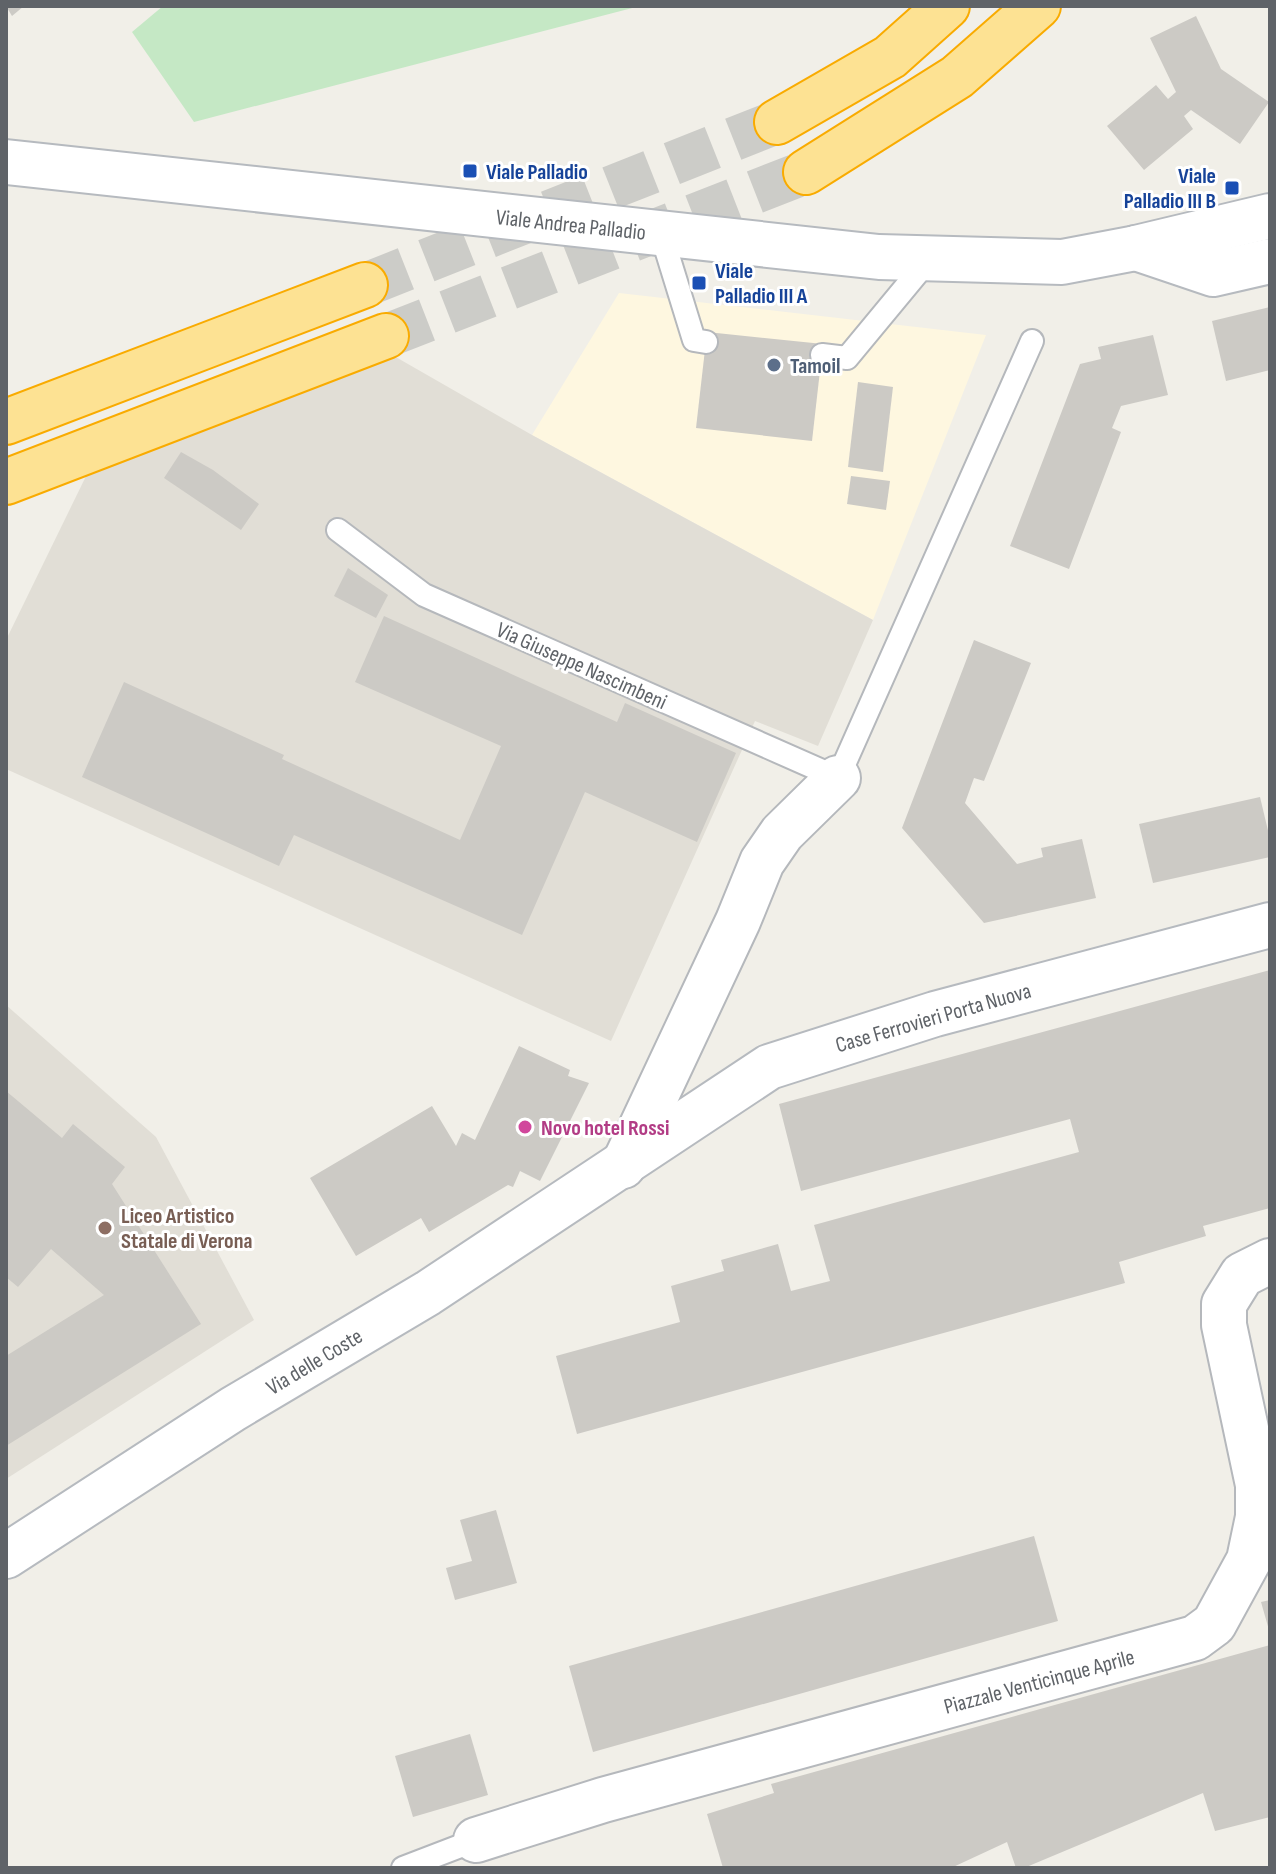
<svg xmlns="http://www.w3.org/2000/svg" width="1276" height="1874" font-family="'Sofia Sans Condensed',sans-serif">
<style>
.commercial{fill:#fef7e0}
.education{fill:#e1ded6}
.green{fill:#c5e8c5}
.building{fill:#cccac5}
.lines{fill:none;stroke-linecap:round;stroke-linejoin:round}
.highway-tunnel{stroke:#ccccc8;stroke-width:44;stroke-dasharray:44 22;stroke-linecap:butt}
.lane-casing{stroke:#b5b8bc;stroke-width:26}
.street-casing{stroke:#b5b8bc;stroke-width:48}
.secondary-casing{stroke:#b6babf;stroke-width:48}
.highway-casing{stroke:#f9ab00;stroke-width:48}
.lane{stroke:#fff;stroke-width:22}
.street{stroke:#fff;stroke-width:44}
.secondary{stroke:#fff;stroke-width:44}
.highway{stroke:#fde293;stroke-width:44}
.transit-dot{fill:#1a4fb4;stroke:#fff;stroke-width:3}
.service-dot{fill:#5c6f8a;stroke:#fff;stroke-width:3}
.hotel-dot{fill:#d1479c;stroke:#fff;stroke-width:3}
.education-dot{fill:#8d6e63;stroke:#fff;stroke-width:3}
.labels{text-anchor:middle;stroke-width:6;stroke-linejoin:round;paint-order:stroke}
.transit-label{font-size:22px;font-weight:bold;fill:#164399;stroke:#fff;text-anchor:start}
.street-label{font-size:22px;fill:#5f6368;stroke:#fff}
.service-label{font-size:22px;font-weight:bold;fill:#4e5e75;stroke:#fff;text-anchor:start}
.hotel-label{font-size:22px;font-weight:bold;fill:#b23c85;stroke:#fff;text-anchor:start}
.education-label{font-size:22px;font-weight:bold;fill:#785e54;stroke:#fff;text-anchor:start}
</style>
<rect width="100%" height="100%" fill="#f1efe8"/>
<!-- commercial -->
<path class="commercial" d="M 619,293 L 986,335 L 873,620 L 532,435 Z"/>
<!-- education -->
<g class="education">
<path d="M 394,356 L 532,435 L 873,620 L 818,746 L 755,721 L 611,1041 L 6,769 L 6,640 L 89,470 Z"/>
<path d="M 6,1005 L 156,1137 L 254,1320 L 6,1479 Z"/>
</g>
<!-- green -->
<path class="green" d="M 163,6 L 640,6 L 194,122 L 132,32 Z"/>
<!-- building -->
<g class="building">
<path d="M 6,6 L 24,6 L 12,16 Z"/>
<path d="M 1196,16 L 1221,69 L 1269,102 L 1240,144 L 1191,110 L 1184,116 L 1193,129 L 1144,170 L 1107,126 L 1156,85 L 1168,99 L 1176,92 L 1150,38 Z"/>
<path d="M 1270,307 L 1270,370 L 1226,381 L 1212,321 Z"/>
<path d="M 707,332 L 823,344 L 812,441 L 696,428 Z"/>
<path d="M 1153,335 L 1168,395 L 1121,406 L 1112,428 L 1121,432 L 1069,569 L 1010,546 L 1080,364 L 1101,359 L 1098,347 Z"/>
<path d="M 858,382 L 893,387 L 883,472 L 848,467 Z"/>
<path d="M 181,452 L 213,470 L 259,504 L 241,530 L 164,478 Z"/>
<path d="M 851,476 L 890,481 L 886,510 L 847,504 Z"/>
<path d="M 348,568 L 388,595 L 376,618 L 334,596 Z"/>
<path d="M 384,616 L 617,722 L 625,703 L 736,753 L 697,842 L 585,792 L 522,935 L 294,835 L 279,866 L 82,777 L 124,682 L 284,755 L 282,759 L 460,840 L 501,746 L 355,682 Z"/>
<path d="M 974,640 L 1031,663 L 984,781 L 974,778 L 965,803 L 1017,864 L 1043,857 L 1041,848 L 1082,839 L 1096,898 L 984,923 L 902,828 Z"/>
<path d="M 1260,797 L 1270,839 L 1270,857 L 1153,883 L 1139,824 Z"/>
<path d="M 1270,970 L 1270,1208 L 1203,1226 L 1206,1236 L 1119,1262 L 1125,1283 L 577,1434 L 556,1356 L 680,1322 L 671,1286 L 724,1271 L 721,1260 L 778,1244 L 791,1291 L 830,1281 L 814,1225 L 1079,1152 L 1070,1119 L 801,1191 L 779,1104 Z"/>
<path d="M 519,1046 L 570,1070 L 568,1076 L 589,1083 L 540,1181 L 520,1171 L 513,1187 L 508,1185 L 429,1232 L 421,1218 L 356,1256 L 310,1178 L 432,1106 L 456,1146 L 462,1133 L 475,1140 Z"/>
<path d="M 6,1091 L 62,1138 L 73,1124 L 125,1167 L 112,1184 L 201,1324 L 6,1446 L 6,1356 L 104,1295 L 51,1249 L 18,1287 L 6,1277 Z"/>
<path d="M 496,1510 L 517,1583 L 455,1600 L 446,1568 L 472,1561 L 460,1520 Z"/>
<path d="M 1034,1536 L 1058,1621 L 593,1752 L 569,1666 Z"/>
<path d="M 1270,1600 L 1270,1630 L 1269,1630 L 1261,1602 Z"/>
<path d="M 1270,1645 L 1270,1817 L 1215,1831 L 1203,1793 L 1024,1868 L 1016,1868 L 1007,1842 L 951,1868 L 723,1868 L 707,1814 L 774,1793 L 771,1784 Z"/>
<path d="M 470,1734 L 488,1795 L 413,1817 L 395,1756 Z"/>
</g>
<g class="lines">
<!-- highway-tunnel -->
<g class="highway-tunnel">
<path d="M 365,285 L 777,122"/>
<path d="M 386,336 L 806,172"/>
</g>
<defs>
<g id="lane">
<path d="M 661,233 L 694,340 L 706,342"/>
<path d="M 822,355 L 847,358 L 929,259"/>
<path d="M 338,530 L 424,595 L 838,778 L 1032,341"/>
<path d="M 403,1868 L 476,1840"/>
</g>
<g id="street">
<path d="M 623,1166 L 738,921 L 762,862 L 782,833 L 838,778"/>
<path d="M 476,1840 L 603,1800 L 1195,1638 L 1214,1624 L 1249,1560 L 1258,1517 L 1258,1485 L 1224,1325 L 1224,1304 L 1242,1275 L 1270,1261"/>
</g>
<g id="secondary">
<path d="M 6,162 L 879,257 L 1062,262 L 1136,248 L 1270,216"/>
<path d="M 1136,248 L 1213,274 L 1270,261"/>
<path d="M 6,1556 L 233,1409 L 428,1293 L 769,1067 L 935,1014 L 1270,925"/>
</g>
<g id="highway">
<path d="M 777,122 L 890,57 L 947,6"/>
<path d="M 806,172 L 957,77 L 1038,6"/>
<path d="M 6,422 L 365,285"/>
<path d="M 6,482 L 386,336"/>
</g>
</defs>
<!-- lane casing -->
<use href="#lane" class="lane-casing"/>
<!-- street casing -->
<use href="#street" class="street-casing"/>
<!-- secondary casing -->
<use href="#secondary" class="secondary-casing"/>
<!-- highway casing -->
<use href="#highway" class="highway-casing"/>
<!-- lane -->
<use href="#lane" class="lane"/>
<!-- street -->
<use href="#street" class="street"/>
<!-- secondary -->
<use href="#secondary" class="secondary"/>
<!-- highway -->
<use href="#highway" class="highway"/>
</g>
<!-- markers -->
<g class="transit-dot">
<rect x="462" y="163" width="16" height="16" rx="4"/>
<rect x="1224" y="180" width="16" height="16" rx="4"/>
<rect x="691" y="275" width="16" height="16" rx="4"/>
</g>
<circle class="service-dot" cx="774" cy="365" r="8"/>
<circle class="hotel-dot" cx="525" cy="1127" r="8"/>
<circle class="education-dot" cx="105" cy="1228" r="8"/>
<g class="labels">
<!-- transit labels -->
<g class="transit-label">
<text x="486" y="179">Viale Palladio</text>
<text x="1216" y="183" text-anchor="end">Viale<tspan x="1216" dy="25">Palladio III B</tspan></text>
<text x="715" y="278">Viale<tspan x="715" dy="25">Palladio III A</tspan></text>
</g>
<!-- street labels -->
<g class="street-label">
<text transform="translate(571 224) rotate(6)" y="8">Viale Andrea Palladio</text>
<text transform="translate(582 665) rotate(24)" y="8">Via Giuseppe Nascimbeni</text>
<text transform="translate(933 1017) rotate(-16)" y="8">Case Ferrovieri Porta Nuova</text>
<text transform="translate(314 1361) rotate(-31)" y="8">Via delle Coste</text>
<text transform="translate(1039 1681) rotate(-15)" y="8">Piazzale Venticinque Aprile</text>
</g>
<!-- service labels -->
<g class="service-label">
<text x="790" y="373">Tamoil</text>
</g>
<!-- hotel labels -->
<g class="hotel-label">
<text x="541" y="1135">Novo hotel Rossi</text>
</g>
<!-- education labels -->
<g class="education-label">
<text x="121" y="1223">Liceo Artistico<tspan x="121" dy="25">Statale di Verona</tspan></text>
</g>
</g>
<!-- border -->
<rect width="1276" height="1874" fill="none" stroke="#5f6368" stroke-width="16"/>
</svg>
